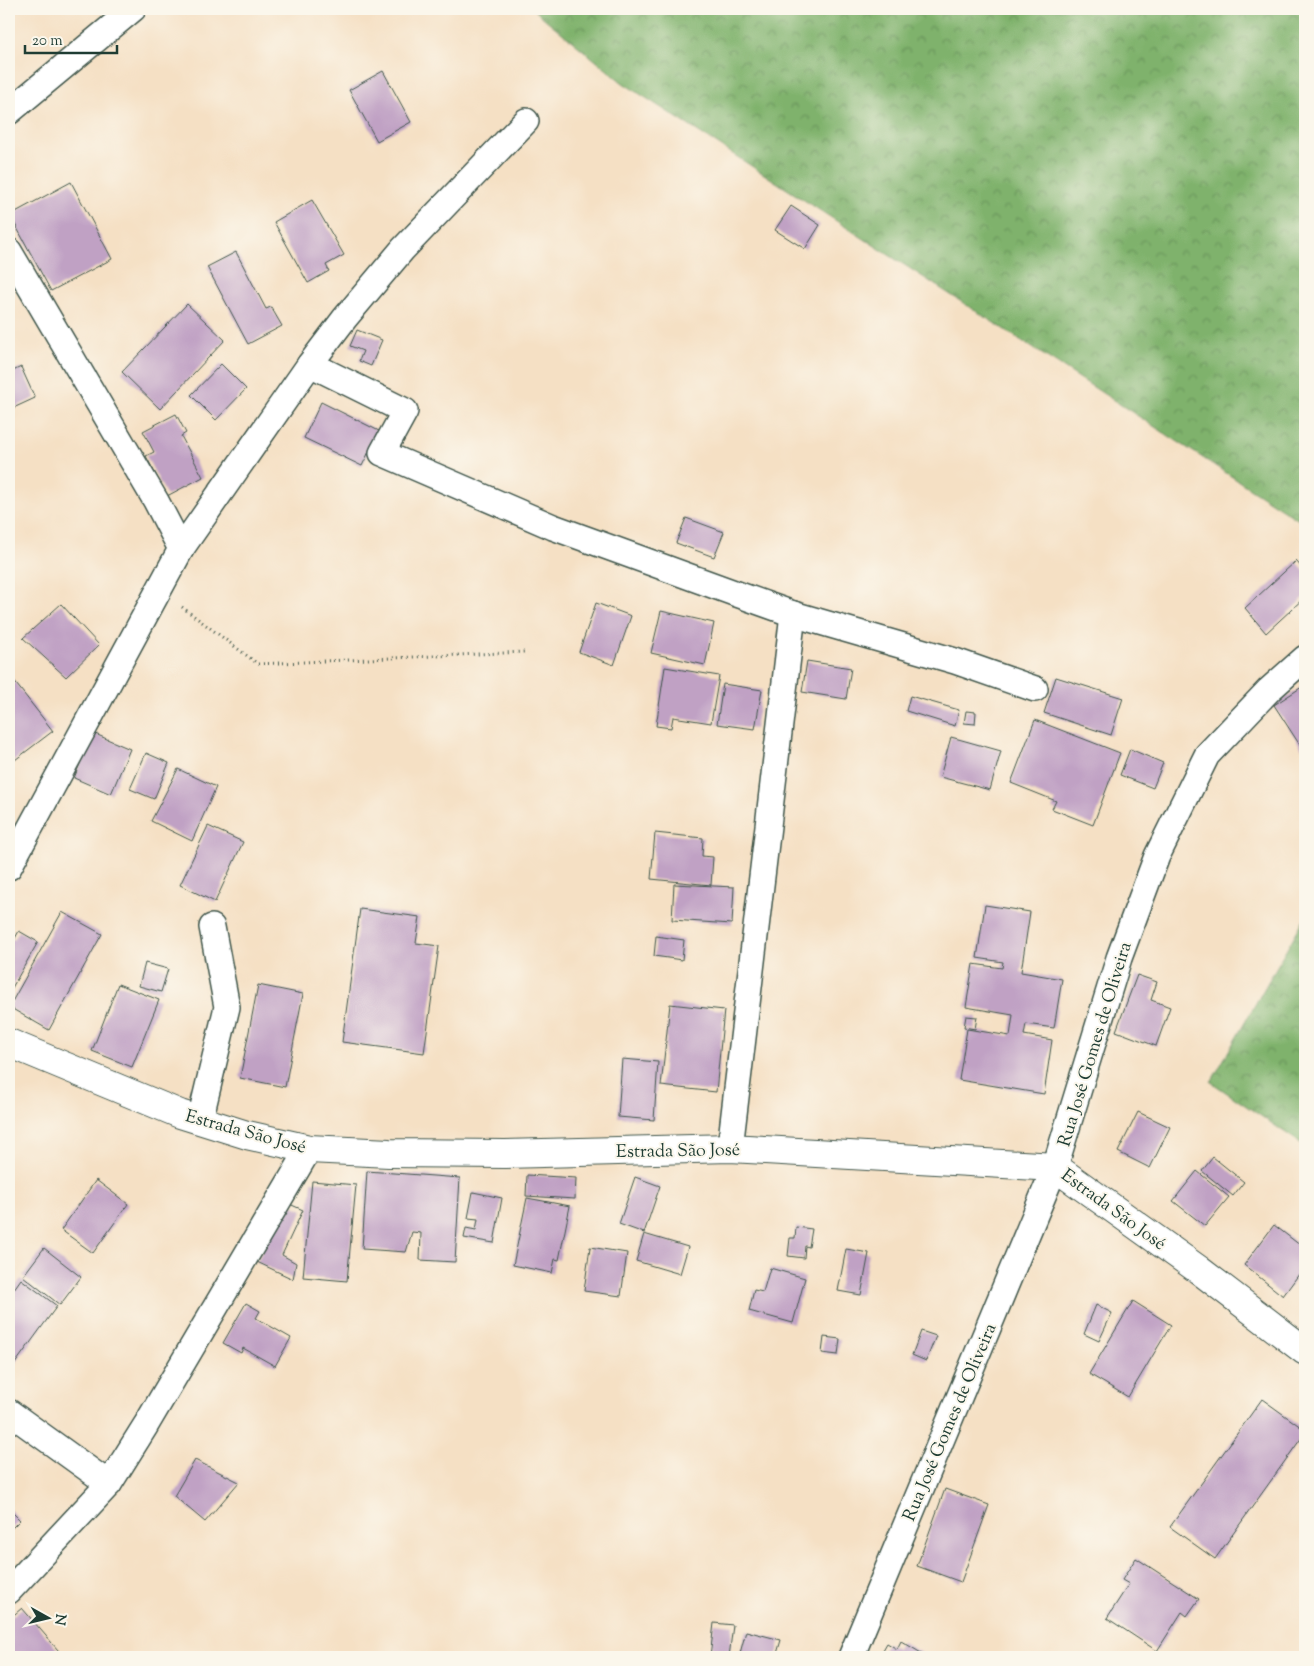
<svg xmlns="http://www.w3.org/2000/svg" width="1314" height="1666" font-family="'Sorts Mill Goudy',serif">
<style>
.forest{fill:url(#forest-crowns);stroke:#4f7850}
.building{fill:#c0a1c4}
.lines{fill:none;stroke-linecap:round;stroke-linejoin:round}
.minor-casing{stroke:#3f554a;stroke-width:28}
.tertiary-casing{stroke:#3f554a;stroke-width:30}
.path{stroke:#3f554a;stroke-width:3;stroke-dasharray:1 4;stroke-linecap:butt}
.minor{stroke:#fff;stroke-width:25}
.tertiary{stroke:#fff;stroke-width:28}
.labels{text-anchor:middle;stroke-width:4;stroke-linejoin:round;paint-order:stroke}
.street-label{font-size:18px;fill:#1f3d34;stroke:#fbf7ec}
</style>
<defs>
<pattern id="forest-crowns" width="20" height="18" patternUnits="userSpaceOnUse" patternTransform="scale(1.25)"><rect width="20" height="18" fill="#7fb26c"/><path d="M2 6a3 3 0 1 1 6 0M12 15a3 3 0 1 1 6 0" fill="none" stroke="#67925a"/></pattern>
</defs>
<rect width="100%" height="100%" fill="#fbf7ec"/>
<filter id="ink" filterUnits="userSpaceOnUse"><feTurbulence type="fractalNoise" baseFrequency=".02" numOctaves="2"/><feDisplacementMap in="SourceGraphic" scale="10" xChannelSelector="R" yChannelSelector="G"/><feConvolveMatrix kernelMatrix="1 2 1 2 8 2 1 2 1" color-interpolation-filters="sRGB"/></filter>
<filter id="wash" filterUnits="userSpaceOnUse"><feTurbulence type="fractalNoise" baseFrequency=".0096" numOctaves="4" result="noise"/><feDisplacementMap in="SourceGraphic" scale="20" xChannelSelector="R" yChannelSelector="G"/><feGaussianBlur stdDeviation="1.12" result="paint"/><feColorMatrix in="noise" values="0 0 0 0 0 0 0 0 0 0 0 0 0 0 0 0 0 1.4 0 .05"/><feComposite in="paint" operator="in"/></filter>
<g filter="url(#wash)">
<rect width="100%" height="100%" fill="#f5e0c4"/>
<!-- forest -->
<g class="forest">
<path d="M 533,9 L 1305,9 L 1305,524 L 623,83 Z"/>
<path d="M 1305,917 L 1305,1146 L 1211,1082 Z"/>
</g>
<g id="blocks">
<!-- building -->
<g class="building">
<path d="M 383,71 L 411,122 L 377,141 L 349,90 Z"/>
<path d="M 71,182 L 112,259 L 51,291 L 10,215 Z"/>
<path d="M 312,200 L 344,255 L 326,265 L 329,271 L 308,283 L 274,222 Z"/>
<path d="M 791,206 L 820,225 L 805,249 L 775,230 Z"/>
<path d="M 236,252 L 266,309 L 271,307 L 282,326 L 248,344 L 207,267 Z"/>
<path d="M 187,304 L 225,340 L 160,409 L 122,372 Z"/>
<path d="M 357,330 L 382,340 L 371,366 L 359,361 L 363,351 L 350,346 Z"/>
<path d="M 221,364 L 246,389 L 216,420 L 191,395 Z"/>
<path d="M 21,367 L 35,398 L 9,410 L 9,373 Z"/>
<path d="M 321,402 L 379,431 L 362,466 L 304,438 Z"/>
<path d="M 176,414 L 186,433 L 181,436 L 203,477 L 167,496 L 146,456 L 154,452 L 143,431 Z"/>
<path d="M 686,518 L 724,532 L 714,557 L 676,543 Z"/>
<path d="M 1296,561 L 1305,571 L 1305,597 L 1266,633 L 1245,608 Z"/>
<path d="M 596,603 L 631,616 L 614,665 L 579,652 Z"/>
<path d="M 61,604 L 99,645 L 66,677 L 23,638 Z"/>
<path d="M 661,611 L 714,623 L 705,665 L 651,653 Z"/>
<path d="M 807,661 L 851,668 L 846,699 L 802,692 Z"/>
<path d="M 665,667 L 719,676 L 711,723 L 673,717 L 671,728 L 656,726 Z"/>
<path d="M 1056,677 L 1123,698 L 1111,735 L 1044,713 Z"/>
<path d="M 13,680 L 53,731 L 11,763 L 9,760 L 9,684 Z"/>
<path d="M 723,684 L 762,690 L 755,729 L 717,724 Z"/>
<path d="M 1305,685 L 1305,753 L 1274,705 Z"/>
<path d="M 910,696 L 959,710 L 955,726 L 906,711 Z"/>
<path d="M 966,711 L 976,712 L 975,724 L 964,723 Z"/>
<path d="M 1035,720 L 1120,753 L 1093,825 L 1052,809 L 1056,801 L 1011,783 Z"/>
<path d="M 93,733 L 130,749 L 111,794 L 74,778 Z"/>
<path d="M 951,737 L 1001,751 L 990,790 L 940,777 Z"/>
<path d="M 1130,749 L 1163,763 L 1153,788 L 1120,775 Z"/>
<path d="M 146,753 L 169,763 L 154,799 L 130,789 Z"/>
<path d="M 178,769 L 216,787 L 192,841 L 151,821 Z"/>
<path d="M 208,826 L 243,842 L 215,902 L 180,885 Z"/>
<path d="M 655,833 L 703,838 L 702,856 L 713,857 L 711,885 L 651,879 Z"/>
<path d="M 674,884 L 734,887 L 732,924 L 672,920 Z"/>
<path d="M 985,905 L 1030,912 L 1021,972 L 1062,979 L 1054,1028 L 1026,1024 L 1024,1035 L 1052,1040 L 1044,1094 L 959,1080 L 967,1029 L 1010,1036 L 1013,1015 L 966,1007 L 973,964 L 1002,968 L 1003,962 L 977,958 Z"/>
<path d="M 360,909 L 420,917 L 416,943 L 439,946 L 424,1053 L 342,1042 Z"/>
<path d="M 62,912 L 102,934 L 49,1030 L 9,1007 Z"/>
<path d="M 19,931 L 38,942 L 9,993 L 9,937 L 14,940 Z"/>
<path d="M 656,936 L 684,940 L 682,960 L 654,956 Z"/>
<path d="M 145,963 L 168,969 L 161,992 L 139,986 Z"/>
<path d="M 1137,975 L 1157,982 L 1151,1000 L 1170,1007 L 1156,1046 L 1116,1031 Z"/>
<path d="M 118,984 L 159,1000 L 132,1067 L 92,1051 Z"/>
<path d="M 258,985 L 303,994 L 285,1087 L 240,1078 Z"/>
<path d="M 670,1004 L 724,1010 L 716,1092 L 661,1086 Z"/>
<path d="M 966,1016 L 977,1017 L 975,1029 L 964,1027 Z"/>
<path d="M 622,1059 L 658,1062 L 654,1120 L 618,1117 Z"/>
<path d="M 1138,1112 L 1170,1127 L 1150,1168 L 1118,1152 Z"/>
<path d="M 1213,1157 L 1244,1182 L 1233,1196 L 1202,1171 Z"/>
<path d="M 367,1171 L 460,1178 L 455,1262 L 420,1260 L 421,1233 L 412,1232 L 406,1252 L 362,1249 Z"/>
<path d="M 1197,1171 L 1229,1197 L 1205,1226 L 1173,1201 Z"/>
<path d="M 527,1175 L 576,1178 L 575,1199 L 526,1196 Z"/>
<path d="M 635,1177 L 660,1186 L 644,1233 L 619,1224 Z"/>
<path d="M 96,1180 L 128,1204 L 93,1253 L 61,1230 Z"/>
<path d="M 312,1181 L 356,1185 L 347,1281 L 303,1277 Z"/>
<path d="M 473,1192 L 502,1198 L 494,1243 L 464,1238 L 466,1228 L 476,1230 L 478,1219 L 468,1218 Z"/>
<path d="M 527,1198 L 570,1206 L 559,1260 L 555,1259 L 552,1273 L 513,1265 Z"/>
<path d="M 285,1202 L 303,1210 L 282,1255 L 296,1263 L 293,1279 L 257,1262 Z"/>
<path d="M 1274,1225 L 1305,1249 L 1305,1266 L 1283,1296 L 1244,1265 Z"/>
<path d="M 796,1227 L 812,1229 L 809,1247 L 805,1246 L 804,1258 L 788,1256 L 790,1238 L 795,1238 Z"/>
<path d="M 644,1234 L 688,1247 L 680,1274 L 636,1261 Z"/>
<path d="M 590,1247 L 627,1253 L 621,1296 L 584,1291 Z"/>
<path d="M 44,1248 L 81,1277 L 60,1305 L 23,1276 Z"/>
<path d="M 846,1249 L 869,1253 L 861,1295 L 838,1291 Z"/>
<path d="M 770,1268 L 805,1278 L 793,1323 L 749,1311 L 754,1290 L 763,1292 Z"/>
<path d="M 21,1279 L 57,1306 L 9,1372 L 9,1296 Z"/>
<path d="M 1133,1301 L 1171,1325 L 1128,1397 L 1089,1374 Z"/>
<path d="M 246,1303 L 260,1311 L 256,1318 L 291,1338 L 275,1366 L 243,1348 L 241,1353 L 223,1343 Z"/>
<path d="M 1096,1305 L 1112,1313 L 1099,1341 L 1084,1334 Z"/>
<path d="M 921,1331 L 936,1336 L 926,1361 L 912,1355 Z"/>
<path d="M 824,1337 L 840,1339 L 838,1355 L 822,1353 Z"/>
<path d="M 1262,1399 L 1305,1430 L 1305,1433 L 1215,1559 L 1170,1527 Z"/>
<path d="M 195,1460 L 239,1482 L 205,1522 L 174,1496 Z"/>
<path d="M 945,1489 L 989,1505 L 961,1582 L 917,1566 Z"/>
<path d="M 9,1509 L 20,1520 L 9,1531 Z"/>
<path d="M 1136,1558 L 1199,1599 L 1187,1616 L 1182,1612 L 1157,1651 L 1107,1618 L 1129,1584 L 1122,1580 Z"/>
<path d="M 22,1608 L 64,1657 L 11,1657 L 9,1654 L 9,1619 Z"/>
<path d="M 714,1623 L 733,1625 L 729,1657 L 710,1657 Z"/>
<path d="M 746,1631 L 781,1640 L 776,1657 L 739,1657 Z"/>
<path d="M 901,1641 L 928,1657 L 879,1657 L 887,1643 L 897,1649 Z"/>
</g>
</g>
</g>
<g filter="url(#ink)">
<use href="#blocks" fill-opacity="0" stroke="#3f554a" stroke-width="1"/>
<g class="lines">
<defs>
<g id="minor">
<path d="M 9,112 L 133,9"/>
<path d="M 9,251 L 156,501 L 181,549"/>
<path d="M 310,364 L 405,411 L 382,453 L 553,527 L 737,594 L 793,614 L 955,661 L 1035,689"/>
<path d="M 9,867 L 181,549 L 310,364 L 345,318 L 403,249 L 526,121"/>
<path d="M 200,1120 L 227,1007 L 212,927"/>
<path d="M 730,1148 L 793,614"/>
<path d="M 9,1412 L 109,1484"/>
<path d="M 9,1591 L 109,1484 L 146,1425 L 309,1149"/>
<path d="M 851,1657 L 1055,1167 L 1119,958 L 1157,856 L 1207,755 L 1269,690 L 1305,658"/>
</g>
<path id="tertiary" d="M 9,1043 L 180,1114 L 247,1135 L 309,1149 L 389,1153 L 505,1154 L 730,1148 L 1055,1167 L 1199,1270 L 1305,1351"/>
</defs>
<!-- minor casing -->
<use href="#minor" class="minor-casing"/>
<!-- tertiary casing -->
<use href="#tertiary" class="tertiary-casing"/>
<!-- path -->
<path class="path" d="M 182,607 L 258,664 L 524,652"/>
<!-- minor -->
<use href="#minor" class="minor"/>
<!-- tertiary -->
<use href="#tertiary" class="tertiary"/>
</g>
</g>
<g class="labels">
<!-- street labels -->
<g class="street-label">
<text transform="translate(1094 1044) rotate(-73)" y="6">Rua José Gomes de Oliveira</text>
<text transform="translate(246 1131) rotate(15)" y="6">Estrada São José</text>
<text transform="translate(678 1150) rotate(-1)" y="6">Estrada São José</text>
<text transform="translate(1114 1209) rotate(36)" y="6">Estrada São José</text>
<text transform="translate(949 1422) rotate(-67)" y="6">Rua José Gomes de Oliveira</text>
</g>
</g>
<!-- margin -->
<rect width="1314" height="1666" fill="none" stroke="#fbf7ec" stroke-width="30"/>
<!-- north arrow -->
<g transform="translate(48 1618) rotate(98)" stroke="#fbf7ec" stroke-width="4" paint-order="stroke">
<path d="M0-4L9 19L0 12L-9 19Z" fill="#1f3d34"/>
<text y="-8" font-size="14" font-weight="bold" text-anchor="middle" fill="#1f3d34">N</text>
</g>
<!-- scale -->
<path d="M25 45v8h92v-8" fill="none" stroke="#1f3d34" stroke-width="2.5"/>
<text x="32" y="45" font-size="15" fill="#1f3d34" stroke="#fbf7ec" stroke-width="4" paint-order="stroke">20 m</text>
</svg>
